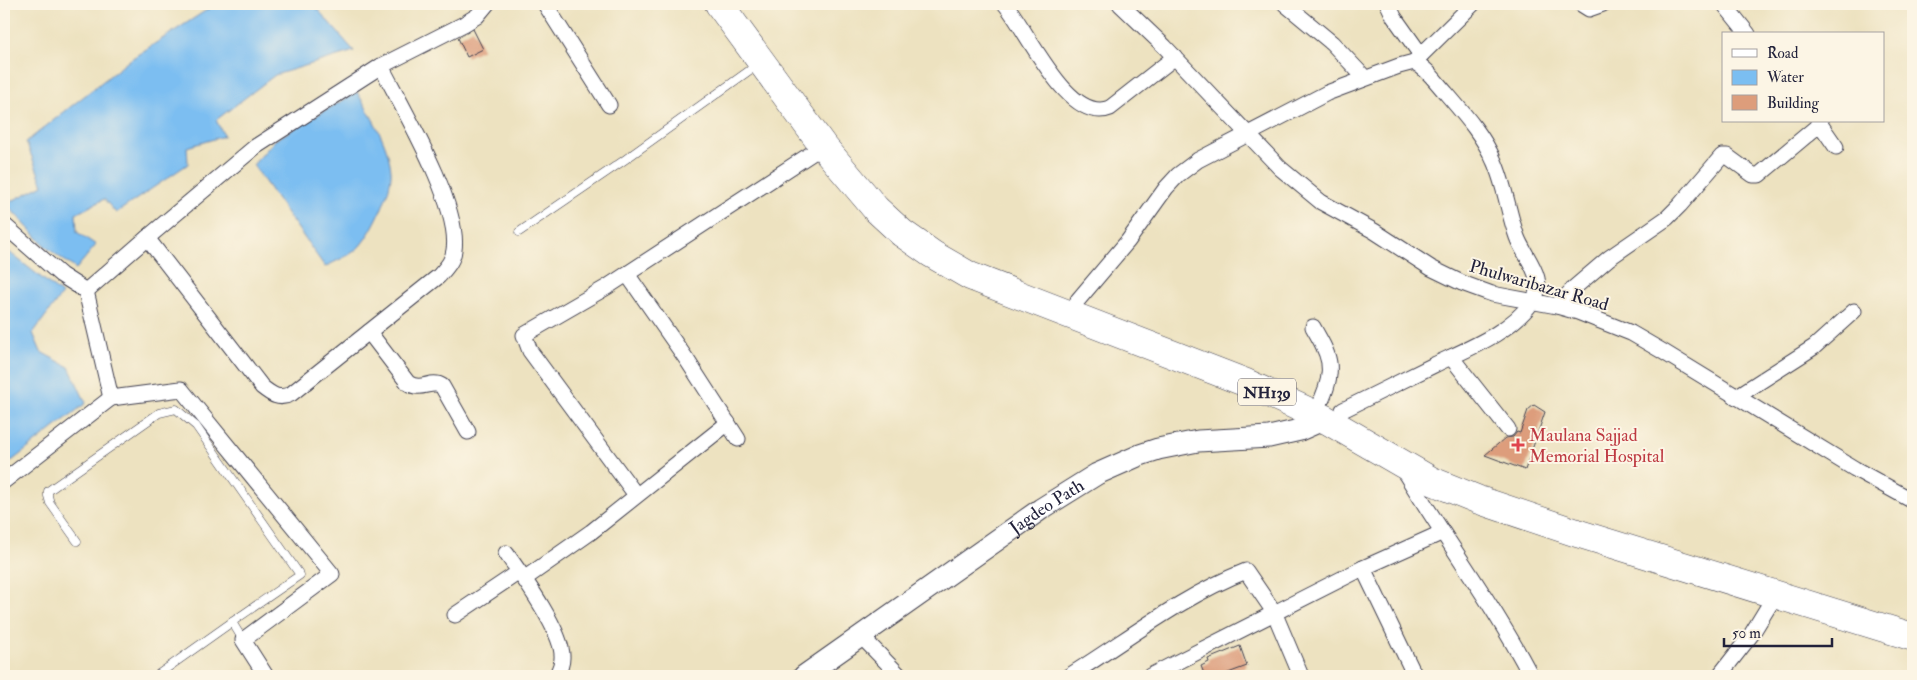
<svg xmlns="http://www.w3.org/2000/svg" width="1917" height="680" font-family="'IM FELL Double Pica',serif">
<style>
.water{fill:#7bbef1;stroke:#4e7096}
.building{fill:#dd9d7b}
.lines{fill:none;stroke-linecap:round;stroke-linejoin:round}
.lane-casing{stroke:#403f4f;stroke-width:9}
.street-casing{stroke:#403f4f;stroke-width:17}
.secondary-casing{stroke:#403f4f;stroke-width:23}
.highway-casing{stroke:#403f4f;stroke-width:29}
.lane{stroke:#fff;stroke-width:8}
.street{stroke:#fff;stroke-width:15}
.secondary{stroke:#fff;stroke-width:21}
.highway{stroke:#fff;stroke-width:28}
.health-dot{fill:#e0444e;stroke:#fcf5e5;stroke-width:2}
.labels{text-anchor:middle;stroke-width:4;stroke-linejoin:round;paint-order:stroke}
.shield{fill:#fcf5e5;stroke:#63616e;stroke-width:1}
.shield-label{font-size:16px;font-weight:bold;fill:#22223b}
.street-label{font-size:18px;fill:#22223b;stroke:#fcf5e5}
.health-label{font-size:18px;fill:#be3a42;stroke:#fcf5e5;text-anchor:start}
</style>
<rect width="100%" height="100%" fill="#fcf5e5"/>
<filter id="ink" filterUnits="userSpaceOnUse"><feTurbulence type="fractalNoise" baseFrequency=".02" numOctaves="2"/><feDisplacementMap in="SourceGraphic" scale="10" xChannelSelector="R" yChannelSelector="G"/><feConvolveMatrix kernelMatrix="1 2 1 2 8 2 1 2 1" color-interpolation-filters="sRGB"/></filter>
<filter id="wash" filterUnits="userSpaceOnUse"><feTurbulence type="fractalNoise" baseFrequency=".0096" numOctaves="4" result="noise"/><feDisplacementMap in="SourceGraphic" scale="20" xChannelSelector="R" yChannelSelector="G"/><feGaussianBlur stdDeviation="1.12" result="paint"/><feColorMatrix in="noise" values="0 0 0 0 0 0 0 0 0 0 0 0 0 0 0 0 0 1.4 0 .05"/><feComposite in="paint" operator="in"/></filter>
<g filter="url(#wash)">
<rect width="100%" height="100%" fill="#ede2c0"/>
<!-- water -->
<g class="water">
<path d="M 216,4 L 313,4 L 354,51 L 275,75 L 216,120 L 224,136 L 187,147 L 188,164 L 116,213 L 104,199 L 76,214 L 77,232 L 96,245 L 76,269 L 46,247 L 6,204 L 43,185 L 26,142 L 131,59 Z"/>
<path d="M 357,92 C 371,116 388,142 391,170 C 393,190 372,234 358,248 C 350,256 335,261 325,267 L 253,165 L 275,140 Z"/>
<path d="M 4,248 L 62,294 L 33,333 L 41,352 L 69,367 L 86,403 L 4,467 Z"/>
</g>
<g id="blocks">
<!-- building -->
<g class="building">
<path d="M 473,29 L 483,49 L 467,57 L 458,38 Z"/>
<path d="M 1534,405 L 1545,412 L 1525,470 L 1485,455 L 1505,438 L 1513,437 L 1517,432 L 1520,433 L 1528,410 Z"/>
<path d="M 1240,646 L 1247,666 L 1220,676 L 1205,676 L 1201,666 L 1209,662 L 1208,659 Z"/>
</g>
</g>
</g>
<g filter="url(#ink)">
<use href="#blocks" fill-opacity="0" stroke="#403f4f" stroke-width="1"/>
<g class="lines">
<defs>
<g id="lane">
<path d="M 519,232 L 623,161 L 757,65"/>
<path d="M 77,541 L 50,503 L 48,496 L 48,491 L 159,413 L 176,409 L 196,426 L 300,575 L 232,622"/>
<path d="M 156,676 L 232,622 L 243,640"/>
</g>
<g id="street">
<path d="M 545,4 L 609,105"/>
<path d="M 1005,4 C 1027,29 1068,125 1110,108 L 1175,57"/>
<path d="M 1120,4 L 1165,47 L 1280,168 L 1321,202 L 1374,231 L 1431,268 L 1462,283 L 1492,294 L 1557,306 L 1578,312 L 1631,333 L 1662,351 L 1855,469 L 1913,501"/>
<path d="M 1285,4 L 1332,43 L 1365,78"/>
<path d="M 1388,4 L 1394,17 L 1421,55"/>
<path d="M 1581,4 L 1589,9 L 1603,4"/>
<path d="M 1724,4 L 1748,34"/>
<path d="M 1414,62 L 1473,4"/>
<path d="M 1818,121 L 1836,147"/>
<path d="M 4,225 L 61,275 L 86,291 L 111,398 L 181,389 L 332,574 L 243,640 L 266,676"/>
<path d="M 147,238 L 262,387 C 272,395 279,400 291,394 L 439,276 C 446,268 453,261 454,250 C 461,206 402,107 381,66"/>
<path d="M 627,274 L 687,360 L 738,439"/>
<path d="M 86,291 L 147,238 L 255,147 L 381,66 L 464,24 L 477,16 L 487,4"/>
<path d="M 1078,300 L 1128,241 L 1166,188 L 1178,175 L 1198,160 L 1327,93 L 1399,66 L 1414,62 C 1427,68 1436,82 1446,93 C 1464,114 1483,135 1494,161 C 1505,185 1508,212 1517,237 C 1524,257 1549,279 1532,302 C 1510,333 1467,349 1434,365 C 1404,380 1373,395 1343,410"/>
<path d="M 1557,306 L 1575,287 L 1609,258 L 1667,218 L 1680,205 L 1722,156 L 1727,156 L 1753,175 L 1759,175 L 1820,124"/>
<path d="M 1313,327 C 1329,355 1336,367 1322,399"/>
<path d="M 369,332 L 408,383 C 422,392 431,379 442,386 L 468,432"/>
<path d="M 1451,357 L 1508,429"/>
<path d="M 1736,397 L 1814,347 L 1854,311"/>
<path d="M 1402,468 C 1444,538 1493,603 1531,676"/>
<path d="M 4,481 L 111,398"/>
<path d="M 636,495 L 530,351 L 524,335 L 607,287 L 823,146"/>
<path d="M 506,553 C 521,574 564,633 562,658 C 562,664 559,671 556,676"/>
<path d="M 1363,568 L 1415,676"/>
<path d="M 524,579 L 591,532 L 728,423"/>
<path d="M 455,615 L 519,572"/>
<path d="M 861,636 L 900,676"/>
<path d="M 1069,676 C 1127,640 1182,596 1246,571 L 1274,612 L 1301,676"/>
<path d="M 1150,676 L 1363,568 L 1441,533"/>
<path d="M 1719,676 L 1751,635 L 1776,594"/>
</g>
<g id="secondary">
<path id="s1" d="M 804,676 L 1041,509 L 1097,474 L 1140,455 L 1158,449 L 1198,441 L 1269,437 L 1300,430 L 1325,419"/>
</g>
<path id="highway" d="M 719,4 L 823,146 L 876,209 L 902,233 L 932,254 L 970,276 L 1244,382 L 1325,419 L 1432,481 L 1479,500 L 1580,534 L 1913,637"/>
</defs>
<!-- lane casing -->
<use href="#lane" class="lane-casing"/>
<!-- street casing -->
<use href="#street" class="street-casing"/>
<!-- secondary casing -->
<use href="#secondary" class="secondary-casing"/>
<!-- highway casing -->
<use href="#highway" class="highway-casing"/>
<!-- lane -->
<use href="#lane" class="lane"/>
<!-- street -->
<use href="#street" class="street"/>
<!-- secondary -->
<use href="#secondary" class="secondary"/>
<!-- highway -->
<use href="#highway" class="highway"/>
</g>
</g>
<!-- markers -->
<path class="health-dot" d="M1515.5 437.5h5v5h5v5h-5v5h-5v-5h-5v-5h5z"/>
<g class="labels">
<!-- shield labels -->
<rect class="shield" x="1238" y="378.5" width="58" height="27" rx="4"/>
<g class="shield-label">
<text x="1267" y="398">NH139</text>
</g>
<!-- street labels -->
<g class="street-label">
<text transform="translate(1539 285) rotate(16)" y="6">Phulwaribazar Road</text>
<text dy="6" stroke="none"><textPath href="#s1" startOffset="296">Jagdeo Path</textPath></text>
</g>
<!-- health labels -->
<g class="health-label">
<text x="1529" y="441">Maulana Sajjad<tspan x="1529" dy="21">Memorial Hospital</tspan></text>
</g>
</g>
<!-- margin -->
<rect width="1917" height="680" fill="none" stroke="#fcf5e5" stroke-width="20"/>
<!-- legend -->
<rect x="1722" y="32" width="162" height="90" fill="#fcf5e5" stroke="#a5a1a1"/>
<rect x="1732" y="49" width="25" height="8" fill="#ffffff" stroke="#a5a1a1"/>
<text x="1767" y="58" font-size="15" fill="#22223b">Road</text>
<rect x="1732" y="70" width="25" height="15" fill="#7bbef1" stroke="#a5a1a1"/>
<text x="1767" y="82" font-size="15" fill="#22223b">Water</text>
<rect x="1732" y="95" width="25" height="15" fill="#dd9d7b" stroke="#a5a1a1"/>
<text x="1767" y="108" font-size="15" fill="#22223b">Building</text>
<!-- scale -->
<path d="M1724 638v8h108v-8" fill="none" stroke="#22223b" stroke-width="2.5"/>
<text x="1732" y="638" font-size="15" fill="#22223b" stroke="#fcf5e5" stroke-width="4" paint-order="stroke">50 m</text>
</svg>
